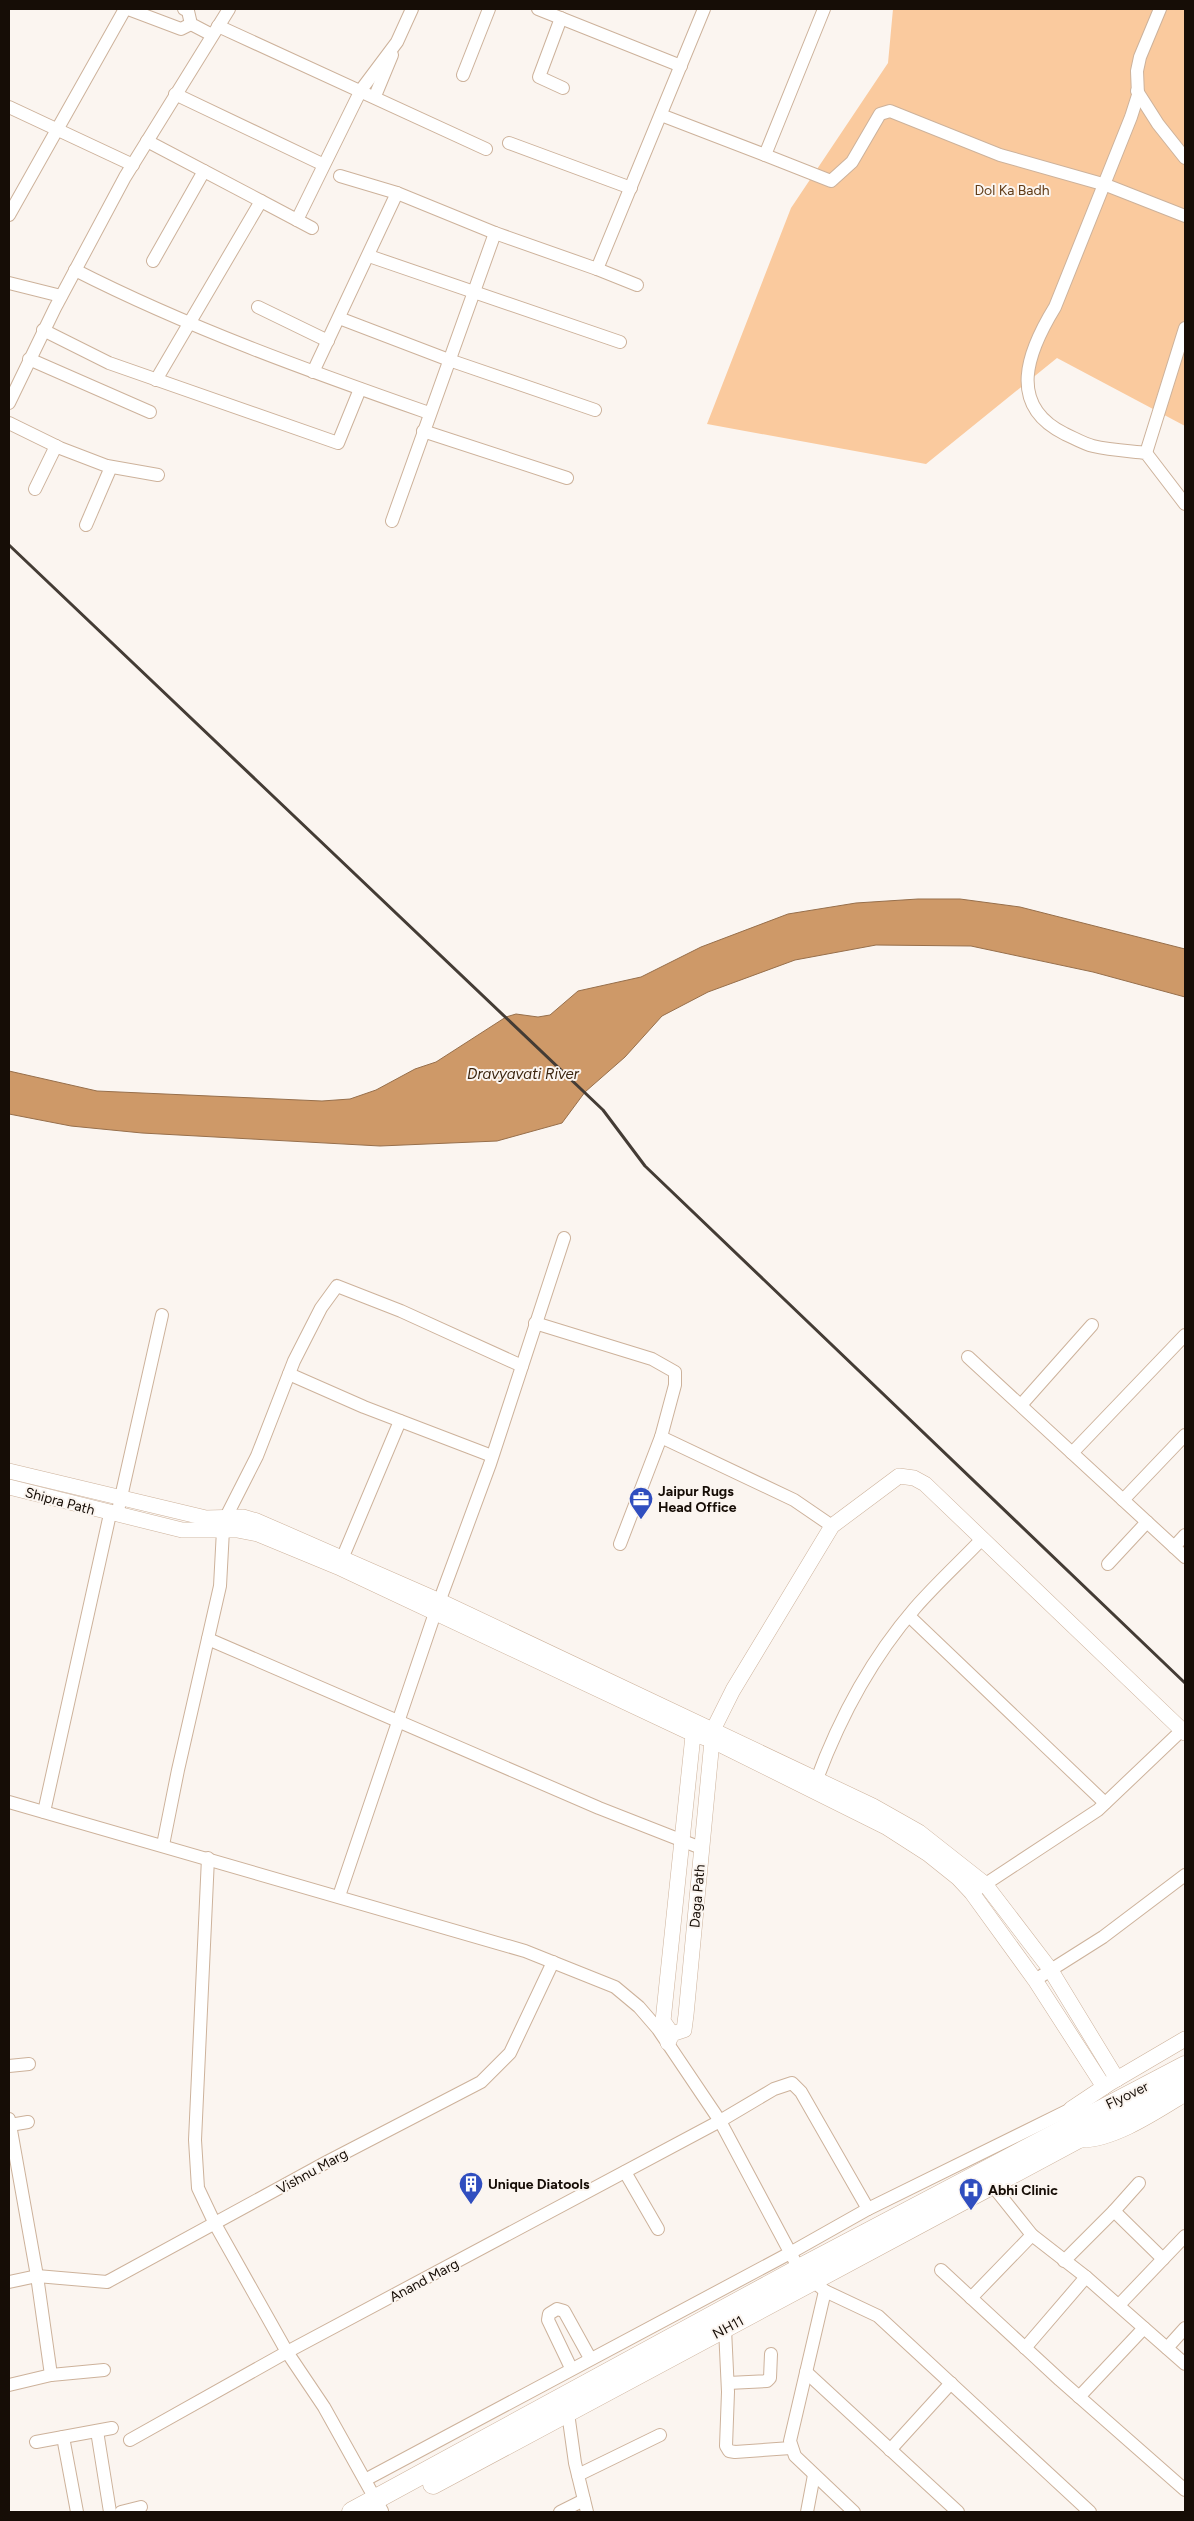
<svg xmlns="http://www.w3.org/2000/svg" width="1194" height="2521" font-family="Figtree,sans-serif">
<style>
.green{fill:#faca9e}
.water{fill:#ce9968;stroke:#976f4b}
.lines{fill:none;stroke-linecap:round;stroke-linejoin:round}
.minor-casing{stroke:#cdb29b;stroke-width:14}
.tertiary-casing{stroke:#cdb29b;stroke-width:16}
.trunk-casing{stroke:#cdb29b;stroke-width:21}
.minor{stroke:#fff;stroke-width:12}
.tertiary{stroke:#fff;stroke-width:15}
.trunk{stroke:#fff;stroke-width:20}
.rail{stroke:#443c35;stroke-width:3}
.labels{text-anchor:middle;stroke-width:4;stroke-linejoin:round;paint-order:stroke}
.park-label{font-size:14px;fill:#613c17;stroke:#fbf5f0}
.poi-label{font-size:14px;font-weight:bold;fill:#160d06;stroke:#fbf5f0;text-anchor:start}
.street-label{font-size:14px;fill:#160d06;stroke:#fbf5f0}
.water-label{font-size:15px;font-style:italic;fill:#3a240e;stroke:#fbf5f0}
</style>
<rect width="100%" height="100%" fill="#fbf5f0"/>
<!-- green -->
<path class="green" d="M 893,9 L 1185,9 L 1185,426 L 1057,358 L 926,464 L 707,424 L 791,208 L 888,63 Z"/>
<!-- water -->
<path class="water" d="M 918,899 L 960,899 L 1020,907 L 1185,949 L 1185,997 L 1093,972 L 971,946 L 876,945 L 795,960 L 708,992 L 662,1016 L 625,1057 L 585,1092 L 562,1123 L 497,1141 L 380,1146 L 142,1133 L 71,1126 L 9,1114 L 9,1071 L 97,1091 L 322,1101 L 350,1099 L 376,1090 L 415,1069 L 436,1062 L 506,1017 L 516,1014 L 538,1017 L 550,1015 L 578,991 L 641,977 L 701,947 L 788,914 L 856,903 Z"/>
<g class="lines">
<defs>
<g id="minor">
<path d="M 128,9 L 181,29 L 191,24"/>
<path d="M 184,9 L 188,11 L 191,24 L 212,35"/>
<path d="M 538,9 L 681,66"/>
<path d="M 1160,9 L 1140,57 L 1137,71 L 1138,95 L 1131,117 L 1055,307 C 1028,351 1006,405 1065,434 C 1074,438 1084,444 1093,446 C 1110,450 1129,451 1146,453 L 1185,504"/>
<path d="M 561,18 L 539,77 L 563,88"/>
<path d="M 218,26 L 486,149"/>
<path d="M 463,75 L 489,9"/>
<path d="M 1137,91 L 1158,124 L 1185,158"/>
<path d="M 175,94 L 322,164"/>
<path d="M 375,96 L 392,55"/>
<path d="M 9,107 L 133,165"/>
<path d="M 661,115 L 765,155 L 824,9"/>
<path d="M 147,141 L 261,201 L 156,380"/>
<path d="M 509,143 L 631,188"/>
<path d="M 765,155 L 831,181 L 852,162 L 880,114 L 890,111 L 1000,155 L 1106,185 L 1185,216"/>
<path d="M 340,176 L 397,193 L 495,233"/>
<path d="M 261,201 L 312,228"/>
<path d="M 9,215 L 125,9"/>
<path d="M 297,220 L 361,90 L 397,42 L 412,9"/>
<path d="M 369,256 L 620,342"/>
<path d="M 153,261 L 204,171"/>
<path d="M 597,269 L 637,285"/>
<path d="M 75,270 C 189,328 309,371 429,413"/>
<path d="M 9,283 L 61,296"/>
<path d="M 258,307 L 328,341"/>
<path d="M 339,318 L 449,360 L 595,410"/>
<path d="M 43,330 L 109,363 L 338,443 L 360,389"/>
<path d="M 29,359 L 150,412"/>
<path d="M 313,372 L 397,193"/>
<path d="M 9,403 L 55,308 L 125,177 L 229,9"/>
<path d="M 9,423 L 60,448 L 107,466 L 158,475"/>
<path d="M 423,431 L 567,478"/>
<path d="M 1146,453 L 1185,328"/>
<path d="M 35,489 L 56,446"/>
<path d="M 392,521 L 495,233 L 597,269 L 704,9"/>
<path d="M 86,525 L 111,467"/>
<path d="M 535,1323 L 652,1359 L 675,1372 L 675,1385 L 661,1437 L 620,1544"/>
<path d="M 968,1357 L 1185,1557"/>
<path d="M 289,1374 L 364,1407 L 492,1456"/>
<path d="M 1021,1405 L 1092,1325"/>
<path d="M 661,1437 L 794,1500 L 832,1526"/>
<path d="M 1072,1453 L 1185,1335"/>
<path d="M 1123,1500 L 1185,1435"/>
<path d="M 117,1515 L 162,1315"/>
<path d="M 1174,1547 L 1185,1535"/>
<path d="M 1108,1564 L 1147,1522"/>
<path d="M 339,1566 L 400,1421"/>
<path d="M 909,1616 L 1105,1803"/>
<path d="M 208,1639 L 599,1808 L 701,1848"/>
<path d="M 814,1787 C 837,1723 871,1659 915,1608 C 936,1584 960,1562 982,1539"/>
<path d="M 9,1802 L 525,1951 L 615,1987 L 639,2007 L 658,2029 L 720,2121 L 799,2269 L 825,2291 L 878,2316 L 1090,2512"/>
<path d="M 44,1812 L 110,1514"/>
<path d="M 163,1845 L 178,1770 L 220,1586 L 223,1530 L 226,1517 L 257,1456 L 294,1361 L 321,1308 L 337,1286 L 401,1311 L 522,1366"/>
<path d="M 208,1858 L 195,2140 L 198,2188 L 215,2224 L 287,2352 L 324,2407 L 382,2511"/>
<path d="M 978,1889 L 1098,1810 L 1182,1730"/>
<path d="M 339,1896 L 435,1613 L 490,1464 L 564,1238"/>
<path d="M 1035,1980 L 1103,1937 L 1185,1875"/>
<path d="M 9,2066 L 29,2064"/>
<path d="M 9,2119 L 37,2276 L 51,2375"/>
<path d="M 10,2125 L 28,2122"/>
<path d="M 625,2172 L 658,2229"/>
<path d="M 992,2185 L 1032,2235 L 1086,2277 L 1185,2364"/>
<path d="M 1114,2211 L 1139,2183"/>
<path d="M 1064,2261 L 1114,2211 L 1163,2259"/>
<path d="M 941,2270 L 1060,2380 L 1185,2490"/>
<path d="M 9,2282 L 37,2276 L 107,2282 L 325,2163 L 481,2082 L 510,2053 L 553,1962"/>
<path d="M 825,2291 L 790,2441 L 795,2456 L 854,2512"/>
<path d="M 971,2298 L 1032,2235"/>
<path d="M 1119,2305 L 1185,2236"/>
<path d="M 725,2329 L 728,2392 L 726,2446 L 729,2451 L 735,2452 L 791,2448"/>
<path d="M 1025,2348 L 1086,2277"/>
<path d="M 1167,2348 L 1185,2328"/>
<path d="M 571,2368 L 548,2320 L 549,2314 L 557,2309 L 564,2311 L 590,2358"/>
<path d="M 806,2372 L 958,2512"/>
<path d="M 728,2383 L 767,2381 L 770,2378 L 771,2354"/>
<path d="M 9,2385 L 51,2375 L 104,2370"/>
<path d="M 1079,2397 L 1144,2328"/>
<path d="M 568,2413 L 575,2463 L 587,2512"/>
<path d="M 97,2431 L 110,2512"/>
<path d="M 63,2437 L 77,2512"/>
<path d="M 130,2440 L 287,2352 L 720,2121 L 774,2089 L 792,2083 L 801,2092 L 868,2209"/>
<path d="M 36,2442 L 112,2428"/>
<path d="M 890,2450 L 951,2383"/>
<path d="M 578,2475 L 660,2435"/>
<path d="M 365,2480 L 790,2253 L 868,2209 L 1071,2109"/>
<path d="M 121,2512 L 141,2507"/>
<path d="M 560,2512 L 584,2500"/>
<path d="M 807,2512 L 814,2475"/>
</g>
<g id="tertiary">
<path d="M 9,1471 L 206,1518 L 243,1517 L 257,1521 L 440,1601 L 873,1806 L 919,1832 L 985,1884 L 1050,1969 L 1117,2079"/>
<path d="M 9,1487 L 182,1530 L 237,1530 L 258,1534 L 338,1567 L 693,1734 L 711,1740 L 886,1827 L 928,1854 L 958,1878 L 972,1893 L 1035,1980 L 1104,2087"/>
<path d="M 672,2034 L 663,2021 L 694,1726"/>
<path d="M 668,2043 L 672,2034 L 684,2030 L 686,2015 L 713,1730 L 733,1690 L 832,1526 L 899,1476 L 914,1478 L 925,1484 L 1185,1733"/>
<path d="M 1070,2126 L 1071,2109 L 1110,2083 L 1185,2039"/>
<path d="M 1080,2140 C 1113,2141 1157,2111 1185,2094"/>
</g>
<g id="trunk">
<path d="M 433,2484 L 1185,2081"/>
<path d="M 352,2512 L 799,2269 L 1185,2066"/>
</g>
</defs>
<!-- minor casing -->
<use href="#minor" class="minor-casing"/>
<!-- tertiary casing -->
<use href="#tertiary" class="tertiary-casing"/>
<!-- trunk casing -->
<use href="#trunk" class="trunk-casing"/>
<!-- minor -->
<use href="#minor" class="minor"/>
<!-- tertiary -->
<use href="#tertiary" class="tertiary"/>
<!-- trunk -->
<use href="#trunk" class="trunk"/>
<!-- rail -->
<path class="rail" d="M 9,545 L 603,1110 L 645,1166 L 1185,1683"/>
</g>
<!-- icons -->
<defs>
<symbol id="office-pin" viewBox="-11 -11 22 30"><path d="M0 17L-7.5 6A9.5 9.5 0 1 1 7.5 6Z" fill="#304ebf" stroke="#fbf5f0"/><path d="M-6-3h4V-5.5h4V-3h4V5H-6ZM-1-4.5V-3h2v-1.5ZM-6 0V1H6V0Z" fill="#fff"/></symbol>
<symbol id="building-pin" viewBox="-11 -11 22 30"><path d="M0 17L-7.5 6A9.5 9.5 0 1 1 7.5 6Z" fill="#304ebf" stroke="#fbf5f0"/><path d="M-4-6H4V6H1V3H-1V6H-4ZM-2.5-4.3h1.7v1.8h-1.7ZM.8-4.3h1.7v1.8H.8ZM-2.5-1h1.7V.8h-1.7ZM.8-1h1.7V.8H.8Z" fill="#fff"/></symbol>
<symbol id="hospital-pin" viewBox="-11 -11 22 30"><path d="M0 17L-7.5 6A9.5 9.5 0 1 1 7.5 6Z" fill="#304ebf" stroke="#fbf5f0"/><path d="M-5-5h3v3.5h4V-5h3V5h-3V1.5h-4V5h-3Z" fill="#fff"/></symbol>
</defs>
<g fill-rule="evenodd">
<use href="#office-pin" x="627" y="1485" width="28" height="38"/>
<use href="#building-pin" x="457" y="2170" width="28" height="38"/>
<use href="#hospital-pin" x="957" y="2176" width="28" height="38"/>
</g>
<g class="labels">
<!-- park labels -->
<g class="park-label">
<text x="1012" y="195">Dol Ka Badh</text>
</g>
<!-- poi labels -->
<g class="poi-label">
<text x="658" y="1496">Jaipur Rugs<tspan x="658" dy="16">Head Office</tspan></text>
<text x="488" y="2189">Unique Diatools</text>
<text x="988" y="2195">Abhi Clinic</text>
</g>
<!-- street labels -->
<g class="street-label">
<text transform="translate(60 1501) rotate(15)" y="5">Shipra Path</text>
<text transform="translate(697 1896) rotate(-85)" y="5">Daga Path</text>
<text transform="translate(1127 2095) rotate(-26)" y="5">Flyover</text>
<text transform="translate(312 2171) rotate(-29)" y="5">Vishnu Marg</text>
<text transform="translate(424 2280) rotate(-28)" y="5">Anand Marg</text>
<text transform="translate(728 2327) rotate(-28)" y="5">NH11</text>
</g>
<!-- water labels -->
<g class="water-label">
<text x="523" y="1079">Dravyavati River</text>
</g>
</g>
<!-- border -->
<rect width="1194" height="2521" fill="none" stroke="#160d06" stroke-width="20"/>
</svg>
